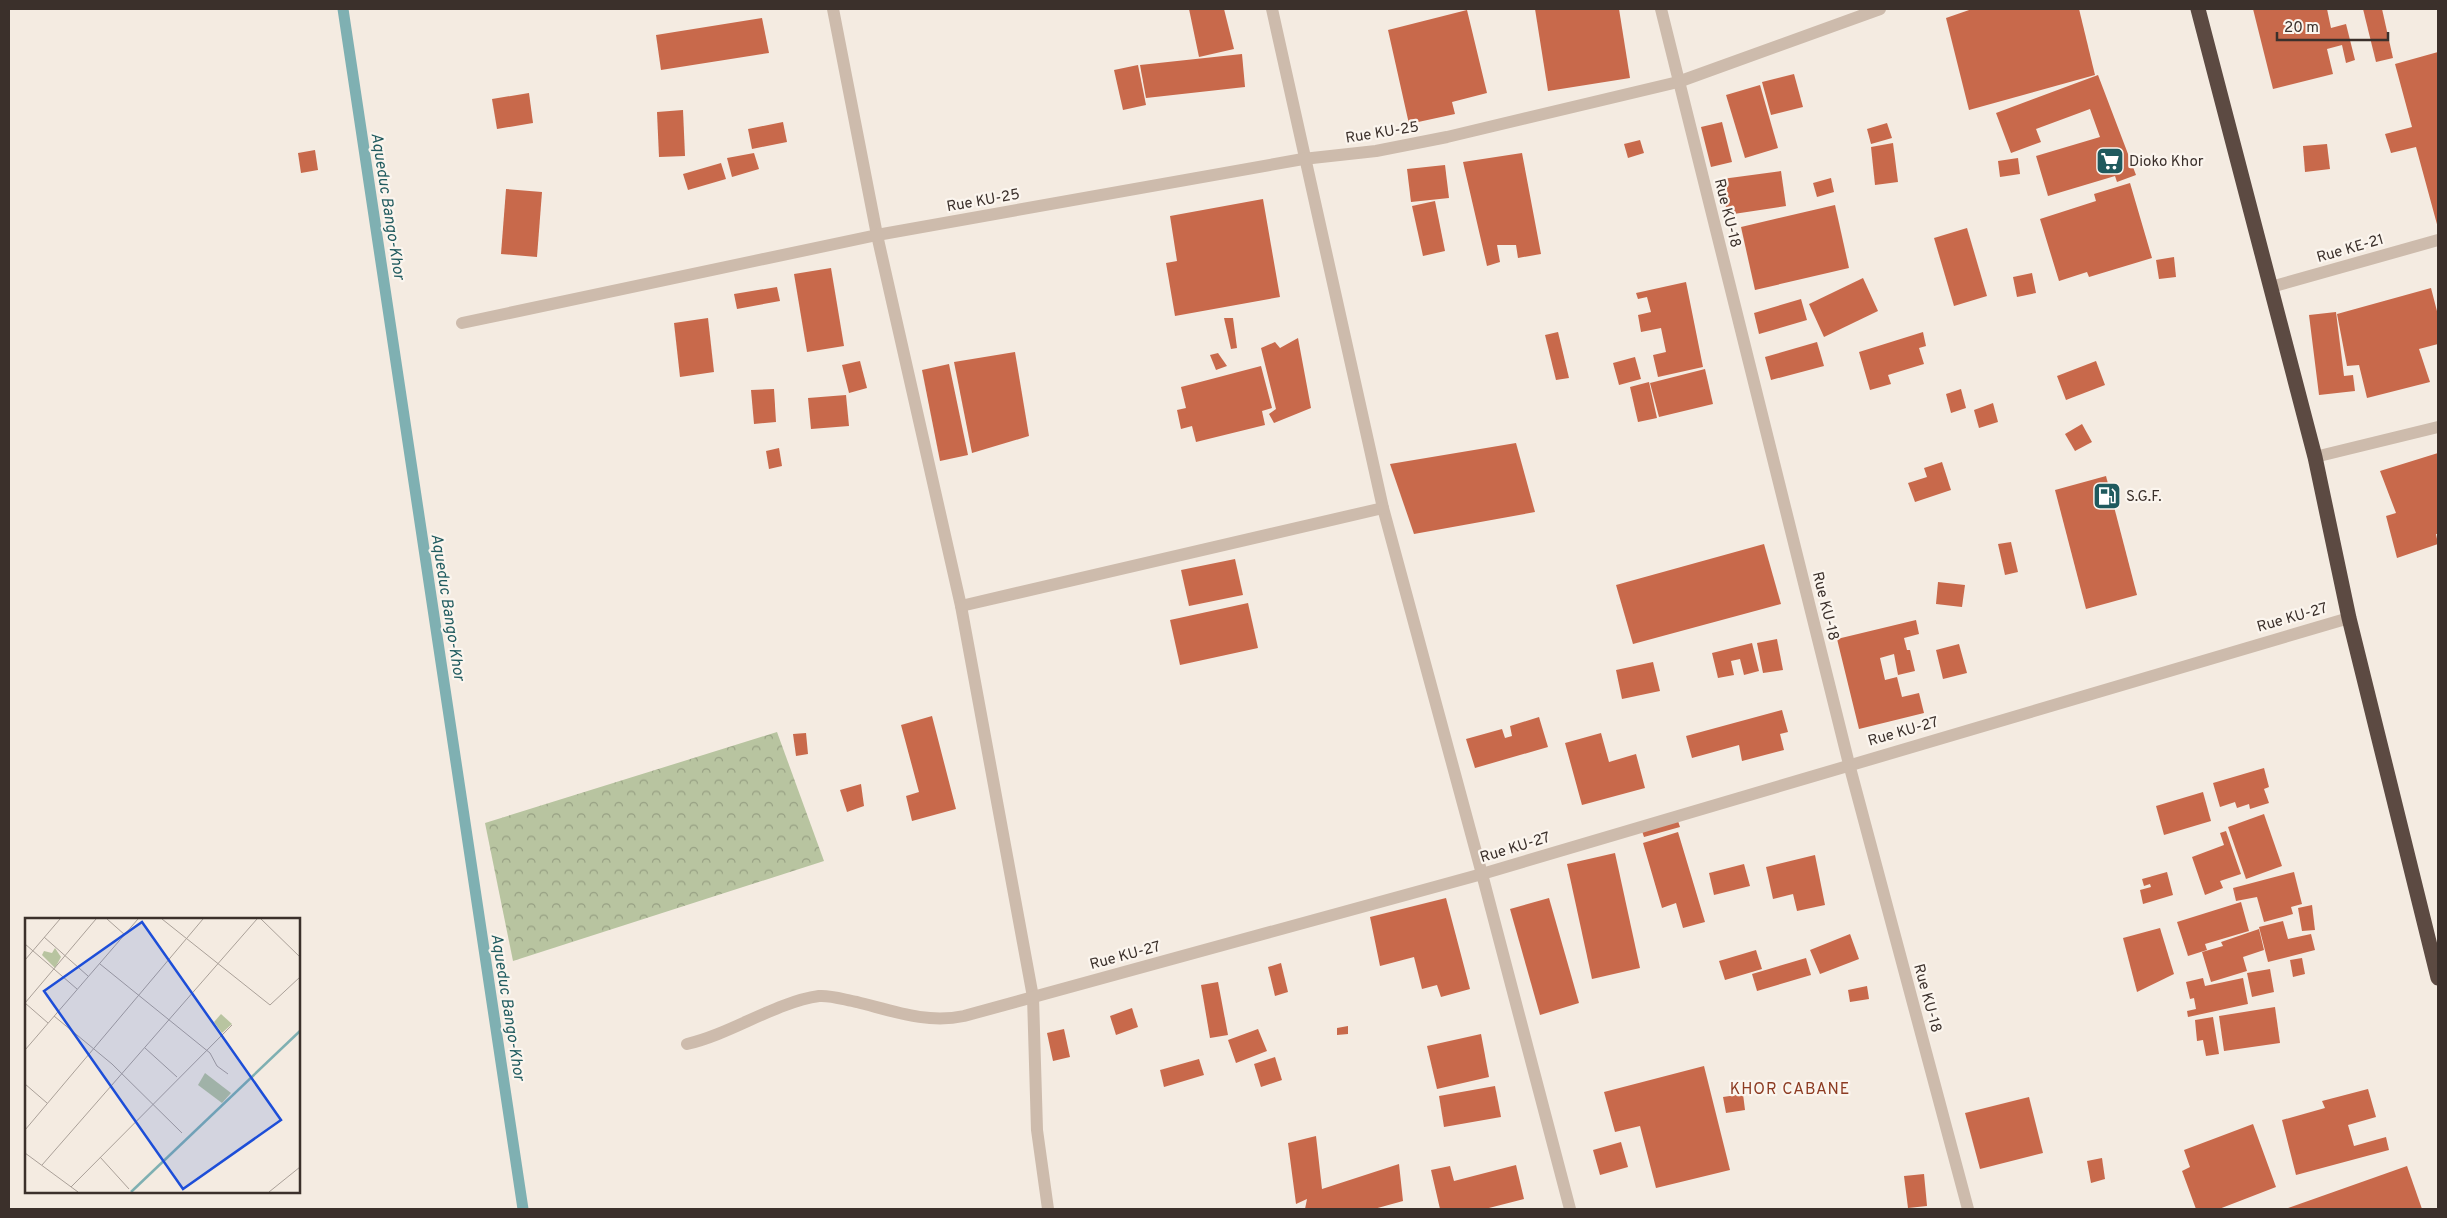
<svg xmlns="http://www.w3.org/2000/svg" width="2447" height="1218" font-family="Overpass,sans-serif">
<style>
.forest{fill:url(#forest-crowns)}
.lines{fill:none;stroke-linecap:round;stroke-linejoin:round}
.stream{stroke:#7fb0b2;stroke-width:11}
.building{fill:#c8694b}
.street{stroke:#cdbbac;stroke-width:12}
.highway{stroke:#5c4a42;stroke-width:15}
.labels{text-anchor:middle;stroke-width:4.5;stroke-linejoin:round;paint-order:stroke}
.street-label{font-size:15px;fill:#3b302b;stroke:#fbf5ee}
.poi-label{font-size:15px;fill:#3b302b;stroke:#fbf5ee;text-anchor:start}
.water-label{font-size:16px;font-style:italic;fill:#1f5a5e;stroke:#fbf5ee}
.neighbourhood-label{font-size:16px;letter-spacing:1px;fill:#8c3b22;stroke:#fbf5ee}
.inset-river{fill:none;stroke:#7fb0b2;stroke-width:2.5}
.inset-road{fill:none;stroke:#aaa098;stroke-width:1}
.view{fill:#1d4ed8;fill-opacity:0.15;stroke:#1d4ed8;stroke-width:2.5}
.inset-edge{fill:none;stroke:#3b302b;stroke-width:2.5}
</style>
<defs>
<pattern id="forest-crowns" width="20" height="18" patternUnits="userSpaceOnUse" patternTransform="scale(1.25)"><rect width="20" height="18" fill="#b8c4a0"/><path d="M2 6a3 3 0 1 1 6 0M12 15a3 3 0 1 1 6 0" fill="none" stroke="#97a083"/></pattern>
</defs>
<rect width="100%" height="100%" fill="#f4ebe1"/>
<!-- forest -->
<path class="forest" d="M 777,732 L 824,861 L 513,961 L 485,823 Z"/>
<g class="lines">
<!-- stream -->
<path class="stream" d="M 343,9 L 523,1209"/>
</g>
<!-- building -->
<g class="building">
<path d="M 1189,9 L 1224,9 L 1234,49 L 1199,57 Z"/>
<path d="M 1535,9 L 1619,9 L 1630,78 L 1548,91 Z"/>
<path d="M 1972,9 L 2079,9 L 2095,75 L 1969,110 L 1946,18 Z"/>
<path d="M 2253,9 L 2327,9 L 2331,28 L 2346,24 L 2355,60 L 2346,63 L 2342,45 L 2327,49 L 2333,74 L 2273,89 Z"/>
<path d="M 2363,9 L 2382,9 L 2393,58 L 2376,62 Z"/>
<path d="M 1467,10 L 1487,93 L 1452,102 L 1455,114 L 1409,124 L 1388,30 Z"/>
<path d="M 762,18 L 769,53 L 661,70 L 656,35 Z"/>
<path d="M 2438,52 L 2438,228 L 2416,147 L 2391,153 L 2385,134 L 2412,127 L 2395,64 Z"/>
<path d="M 1242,54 L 1245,87 L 1146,98 L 1140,65 Z"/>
<path d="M 1138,65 L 1146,105 L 1123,110 L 1114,70 Z"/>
<path d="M 1794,74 L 1803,107 L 1771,115 L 1762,82 Z"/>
<path d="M 2098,75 L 2136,175 L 2117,182 L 2115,176 L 2048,196 L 2036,156 L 2100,137 L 2090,109 L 2036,129 L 2041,142 L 2011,153 L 1996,113 Z"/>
<path d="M 1760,85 L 1778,148 L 1745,158 L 1726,95 Z"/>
<path d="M 529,93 L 533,123 L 497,129 L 492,99 Z"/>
<path d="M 683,110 L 685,156 L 659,157 L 657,112 Z"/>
<path d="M 783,122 L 787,142 L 752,149 L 748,129 Z"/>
<path d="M 1722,122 L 1732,162 L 1711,167 L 1701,127 Z"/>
<path d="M 1887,123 L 1892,138 L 1871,144 L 1867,129 Z"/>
<path d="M 1640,140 L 1644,153 L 1628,158 L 1624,144 Z"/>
<path d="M 1893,143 L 1898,182 L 1875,185 L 1871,147 Z"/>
<path d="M 2327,144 L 2330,169 L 2305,172 L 2303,146 Z"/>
<path d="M 315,150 L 318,170 L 301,173 L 298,153 Z"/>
<path d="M 754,153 L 759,169 L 732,177 L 727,158 Z"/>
<path d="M 1522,153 L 1541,254 L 1518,258 L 1516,245 L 1497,245 L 1500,262 L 1487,266 L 1463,162 Z"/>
<path d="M 2018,158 L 2020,174 L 2000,177 L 1998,161 Z"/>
<path d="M 721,163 L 726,179 L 688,190 L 683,174 Z"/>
<path d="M 1445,165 L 1449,198 L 1411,202 L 1407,169 Z"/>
<path d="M 1781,171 L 1786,206 L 1727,215 L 1722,179 Z"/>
<path d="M 1831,178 L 1834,192 L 1817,197 L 1813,183 Z"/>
<path d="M 2130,183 L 2152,258 L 2089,277 L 2087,272 L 2059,281 L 2040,219 L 2096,201 L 2094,194 Z"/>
<path d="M 506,189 L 542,192 L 537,257 L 501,254 Z"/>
<path d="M 1263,199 L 1280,297 L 1175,316 L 1166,263 L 1177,261 L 1170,216 Z"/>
<path d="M 1435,201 L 1445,251 L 1423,256 L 1412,206 Z"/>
<path d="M 1835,205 L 1849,268 L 1755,290 L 1741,227 Z"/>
<path d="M 1967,228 L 1987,296 L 1954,306 L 1934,238 Z"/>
<path d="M 2174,257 L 2176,277 L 2159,279 L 2156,260 Z"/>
<path d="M 831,268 L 844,346 L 807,352 L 794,274 Z"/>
<path d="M 2032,273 L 2036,293 L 2017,297 L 2013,277 Z"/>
<path d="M 1863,278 L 1878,311 L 1824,337 L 1809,304 Z"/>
<path d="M 1686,282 L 1703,367 L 1658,377 L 1653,355 L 1666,352 L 1661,328 L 1641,332 L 1638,315 L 1651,312 L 1647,297 L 1638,299 L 1636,293 Z"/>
<path d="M 777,287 L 780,301 L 737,309 L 734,294 Z"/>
<path d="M 2431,288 L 2438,315 L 2438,344 L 2419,349 L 2430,382 L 2367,398 L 2359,365 L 2347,366 L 2337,314 Z"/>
<path d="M 1801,299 L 1807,320 L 1759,334 L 1754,313 Z"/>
<path d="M 2336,312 L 2344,376 L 2353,375 L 2355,391 L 2319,395 L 2309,315 Z"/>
<path d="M 708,318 L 714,372 L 680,377 L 674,323 Z"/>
<path d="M 1224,318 L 1233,318 L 1237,348 L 1231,349 Z"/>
<path d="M 1558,332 L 1569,378 L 1556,380 L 1545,335 Z"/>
<path d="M 1923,332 L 1926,346 L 1919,348 L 1924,364 L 1888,375 L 1891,384 L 1870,390 L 1859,352 Z"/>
<path d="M 1298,338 L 1311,408 L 1274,423 L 1269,414 L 1276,409 L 1261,348 L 1275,342 L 1280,348 Z"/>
<path d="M 1817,342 L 1824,366 L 1771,380 L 1765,357 Z"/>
<path d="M 1015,352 L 1029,436 L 972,453 L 954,362 Z"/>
<path d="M 1218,353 L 1227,366 L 1216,370 L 1210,355 Z"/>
<path d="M 1635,357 L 1641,379 L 1619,385 L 1613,363 Z"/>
<path d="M 860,361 L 867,388 L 849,393 L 842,365 Z"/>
<path d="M 2096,361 L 2105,385 L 2066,400 L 2057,376 Z"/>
<path d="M 949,364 L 968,455 L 940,461 L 922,370 Z"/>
<path d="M 1261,366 L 1272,408 L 1262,411 L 1265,425 L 1196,442 L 1192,426 L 1181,429 L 1177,410 L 1186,408 L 1181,387 Z"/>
<path d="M 1705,369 L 1713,404 L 1659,417 L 1650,383 Z"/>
<path d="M 1649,382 L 1657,418 L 1638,422 L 1630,387 Z"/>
<path d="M 774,389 L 776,422 L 754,424 L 751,390 Z"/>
<path d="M 1961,389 L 1966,408 L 1951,413 L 1946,394 Z"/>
<path d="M 846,395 L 849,426 L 811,429 L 808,398 Z"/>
<path d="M 1993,403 L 1998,422 L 1979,428 L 1974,410 Z"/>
<path d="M 2082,424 L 2092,442 L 2075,451 L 2065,434 Z"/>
<path d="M 1516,443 L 1535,512 L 1414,534 L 1390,464 Z"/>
<path d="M 779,448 L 782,466 L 769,469 L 766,451 Z"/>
<path d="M 2438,453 L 2438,534 L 2436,534 L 2438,544 L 2397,558 L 2386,516 L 2396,513 L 2380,471 Z"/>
<path d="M 1942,462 L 1951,490 L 1915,502 L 1908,483 L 1927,477 L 1924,468 Z"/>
<path d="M 2106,476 L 2137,595 L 2086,609 L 2055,490 Z"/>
<path d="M 2011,542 L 2018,572 L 2005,575 L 1998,544 Z"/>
<path d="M 1764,544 L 1781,604 L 1633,644 L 1616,585 Z"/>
<path d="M 1235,559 L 1243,595 L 1189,606 L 1181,570 Z"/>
<path d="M 1938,582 L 1965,585 L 1962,607 L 1936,604 Z"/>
<path d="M 1248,603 L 1258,648 L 1180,665 L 1170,620 Z"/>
<path d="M 1916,620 L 1919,634 L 1904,638 L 1907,650 L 1910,650 L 1915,671 L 1898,675 L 1894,654 L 1880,658 L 1885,680 L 1897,677 L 1902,697 L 1919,693 L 1924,713 L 1859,729 L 1837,639 Z"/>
<path d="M 1777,639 L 1783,670 L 1763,673 L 1757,643 Z"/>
<path d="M 1752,643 L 1759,671 L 1744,675 L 1740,659 L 1731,661 L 1734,675 L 1718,678 L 1712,653 Z"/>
<path d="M 1959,644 L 1967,673 L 1943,679 L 1936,650 Z"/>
<path d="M 1653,662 L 1660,691 L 1622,699 L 1616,670 Z"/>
<path d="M 1782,710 L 1788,732 L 1780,734 L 1784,750 L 1742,761 L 1739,745 L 1692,758 L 1686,736 Z"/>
<path d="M 932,716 L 956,809 L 912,821 L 906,796 L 919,792 L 901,725 Z"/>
<path d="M 1539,717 L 1548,747 L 1475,768 L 1466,739 L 1502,729 L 1505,738 L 1512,736 L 1510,726 Z"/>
<path d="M 806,733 L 808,754 L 796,756 L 793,734 Z"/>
<path d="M 1601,733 L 1609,762 L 1636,754 L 1645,788 L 1582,805 L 1565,743 Z"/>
<path d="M 2264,768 L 2269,787 L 2264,789 L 2269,803 L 2250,809 L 2249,804 L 2237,808 L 2235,802 L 2220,807 L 2213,783 Z"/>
<path d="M 861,784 L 864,806 L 847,812 L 840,790 Z"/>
<path d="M 2203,792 L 2211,821 L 2164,835 L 2156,806 Z"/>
<path d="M 2264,814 L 2282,866 L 2246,879 L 2228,827 Z"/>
<path d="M 1677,818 L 1680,827 L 1644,837 L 1641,828 Z"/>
<path d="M 2226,831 L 2241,874 L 2220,881 L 2223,888 L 2205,895 L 2192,857 L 2224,845 L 2220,833 Z"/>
<path d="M 1678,832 L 1705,922 L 1683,928 L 1676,903 L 1662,908 L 1643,843 Z"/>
<path d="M 1615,853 L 1640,968 L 1592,979 L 1567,864 Z"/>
<path d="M 1815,855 L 1825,905 L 1797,911 L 1793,894 L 1773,899 L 1766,867 Z"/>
<path d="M 1744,864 L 1750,886 L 1714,895 L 1709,873 Z"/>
<path d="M 2167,872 L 2173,895 L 2143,904 L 2140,890 L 2151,887 L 2150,884 L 2144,886 L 2142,879 Z"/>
<path d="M 2294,872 L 2302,904 L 2291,907 L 2293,914 L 2264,922 L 2257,897 L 2236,901 L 2233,888 Z"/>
<path d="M 1446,898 L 1470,989 L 1441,997 L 1437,985 L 1422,989 L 1414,957 L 1380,966 L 1370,917 Z"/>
<path d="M 1549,898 L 1579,1003 L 1540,1015 L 1510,909 Z"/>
<path d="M 2241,902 L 2249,931 L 2205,944 L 2207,950 L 2188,956 L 2177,922 Z"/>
<path d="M 2312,905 L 2315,930 L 2302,931 L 2298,908 Z"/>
<path d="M 2283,921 L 2288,939 L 2311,934 L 2315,950 L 2268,962 L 2259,927 Z"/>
<path d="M 2160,928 L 2174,974 L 2137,992 L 2123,938 Z"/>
<path d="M 2259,929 L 2264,950 L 2243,957 L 2247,971 L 2211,982 L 2202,952 L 2223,946 L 2221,942 Z"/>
<path d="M 1850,934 L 1859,959 L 1820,974 L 1810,950 Z"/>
<path d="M 1756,950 L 1762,969 L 1725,980 L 1719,961 Z"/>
<path d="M 1806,958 L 1811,975 L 1757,991 L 1752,974 Z"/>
<path d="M 2302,958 L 2305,974 L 2293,977 L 2290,960 Z"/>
<path d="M 1281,963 L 1288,992 L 1275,996 L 1268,967 Z"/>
<path d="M 2270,969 L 2274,992 L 2252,997 L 2247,973 Z"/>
<path d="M 2203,978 L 2205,986 L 2243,978 L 2248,1004 L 2188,1017 L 2187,1011 L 2196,1009 L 2194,998 L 2190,999 L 2186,982 Z"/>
<path d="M 1218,982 L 1228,1035 L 1210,1038 L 1201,985 Z"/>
<path d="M 1867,986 L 1869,999 L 1850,1002 L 1848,990 Z"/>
<path d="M 2275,1007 L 2280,1043 L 2224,1051 L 2219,1016 Z"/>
<path d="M 1132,1008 L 1138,1027 L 1116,1035 L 1110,1016 Z"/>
<path d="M 2213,1017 L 2219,1054 L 2206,1056 L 2203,1040 L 2197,1041 L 2195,1020 Z"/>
<path d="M 1348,1026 L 1348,1034 L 1337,1035 L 1337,1028 Z"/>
<path d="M 1064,1029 L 1070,1057 L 1053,1061 L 1047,1033 Z"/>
<path d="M 1258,1029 L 1267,1051 L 1236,1063 L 1228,1040 Z"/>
<path d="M 1481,1034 L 1489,1077 L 1437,1089 L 1427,1046 Z"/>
<path d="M 1275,1057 L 1282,1080 L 1261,1087 L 1254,1064 Z"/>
<path d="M 1199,1059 L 1204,1075 L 1164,1087 L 1160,1070 Z"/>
<path d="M 1704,1066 L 1730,1170 L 1656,1188 L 1640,1126 L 1615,1132 L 1604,1092 Z"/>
<path d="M 1495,1086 L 1501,1117 L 1444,1127 L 1439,1096 Z"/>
<path d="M 2368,1089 L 2376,1117 L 2348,1125 L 2354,1146 L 2386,1137 L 2389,1150 L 2296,1175 L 2282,1120 L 2325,1108 L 2322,1101 Z"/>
<path d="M 1743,1094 L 1745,1110 L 1726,1113 L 1723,1097 Z"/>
<path d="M 2029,1097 L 2043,1153 L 1980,1169 L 1965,1113 Z"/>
<path d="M 2253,1124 L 2276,1187 L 2219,1209 L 2196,1209 L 2182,1171 L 2190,1167 L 2184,1150 Z"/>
<path d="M 1316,1136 L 1322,1189 L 1399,1164 L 1403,1201 L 1374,1209 L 1305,1209 L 1307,1199 L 1296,1204 L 1288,1143 Z"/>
<path d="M 1621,1142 L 1628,1167 L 1600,1175 L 1593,1150 Z"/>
<path d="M 2102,1158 L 2105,1179 L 2091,1183 L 2087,1161 Z"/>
<path d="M 1516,1165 L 1524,1199 L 1485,1209 L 1440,1209 L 1431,1170 L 1450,1166 L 1454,1181 Z"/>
<path d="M 2407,1166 L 2422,1209 L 2285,1209 Z"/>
<path d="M 1924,1174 L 1927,1206 L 1908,1208 L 1904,1176 Z"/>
</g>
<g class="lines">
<!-- street -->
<g class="street">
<path d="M 833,9 L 877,235 L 961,606 L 1033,997 L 1037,1130 L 1048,1209"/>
<path d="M 1272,9 L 1383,508 L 1482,874 L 1570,1209"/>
<path d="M 1661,9 L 1849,764 L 1968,1209"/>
<path d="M 2271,287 L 2438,240"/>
<path d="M 462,323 L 877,235 L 1303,159 L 1376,151 L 1447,137 L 1678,82 L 1880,9"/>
<path d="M 2315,457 L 2438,427"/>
<path d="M 961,606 L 1383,508"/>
<path d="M 687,1044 C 731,1034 776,1002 819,996 C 831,995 845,1000 857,1002 C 893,1011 927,1024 964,1016 L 1482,874 L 2349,618"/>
</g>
<!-- highway -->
<path class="highway" d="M 2198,9 L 2315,457 L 2349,618 L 2438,978"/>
</g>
<!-- icons -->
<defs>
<symbol id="supermarket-square" viewBox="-11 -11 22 22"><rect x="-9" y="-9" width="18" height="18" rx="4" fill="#1f5a5e" stroke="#fbf5ee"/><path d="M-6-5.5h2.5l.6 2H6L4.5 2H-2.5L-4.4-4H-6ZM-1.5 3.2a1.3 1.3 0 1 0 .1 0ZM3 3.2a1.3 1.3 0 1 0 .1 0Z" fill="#fff"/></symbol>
<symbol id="fuel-square" viewBox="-11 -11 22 22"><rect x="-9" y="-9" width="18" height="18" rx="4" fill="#1f5a5e" stroke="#fbf5ee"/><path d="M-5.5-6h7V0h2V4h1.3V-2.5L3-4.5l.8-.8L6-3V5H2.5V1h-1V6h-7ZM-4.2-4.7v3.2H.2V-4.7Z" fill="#fff"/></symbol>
</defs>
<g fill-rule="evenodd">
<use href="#supermarket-square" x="2094" y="145" width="32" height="32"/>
<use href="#fuel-square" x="2091" y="480" width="32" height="32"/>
</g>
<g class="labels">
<!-- street labels -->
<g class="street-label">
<text transform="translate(1382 132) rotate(-9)" y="5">Rue KU-25</text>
<text transform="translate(983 200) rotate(-10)" y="5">Rue KU-25</text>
<text transform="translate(1728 213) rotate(76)" y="5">Rue KU-18</text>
<text transform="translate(2350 248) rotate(-16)" y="5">Rue KE-21</text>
<text transform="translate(1826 606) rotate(76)" y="5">Rue KU-18</text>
<text transform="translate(2292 617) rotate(-16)" y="5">Rue KU-27</text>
<text transform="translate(1903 731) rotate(-16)" y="5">Rue KU-27</text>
<text transform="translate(1515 847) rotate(-17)" y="5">Rue KU-27</text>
<text transform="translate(1125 955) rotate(-15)" y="5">Rue KU-27</text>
<text transform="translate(1928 998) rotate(75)" y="5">Rue KU-18</text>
</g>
<!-- poi labels -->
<g class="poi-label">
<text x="2129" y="166">Dioko Khor</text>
<text x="2126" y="501">S.G.F.</text>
</g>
<!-- water labels -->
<g class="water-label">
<text transform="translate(389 206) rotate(81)" y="6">Aqueduc Bango-Khor</text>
<text transform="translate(449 607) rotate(81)" y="6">Aqueduc Bango-Khor</text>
<text transform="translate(509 1007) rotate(81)" y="6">Aqueduc Bango-Khor</text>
</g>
<!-- neighbourhood labels -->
<g class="neighbourhood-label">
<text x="1790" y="1094">KHOR CABANE</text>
</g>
</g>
<!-- overview -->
<g transform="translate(25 918)">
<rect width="275" height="275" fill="#f4ebe1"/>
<path d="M 30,30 L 36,39 L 30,50 L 17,37 L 19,33 L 27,35 Z" fill="#b8c4a0"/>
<path d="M 180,155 L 206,175 L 197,185 L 173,167 Z" fill="#b8c4a0"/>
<path d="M 196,96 L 207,106 L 197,115 L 189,104 Z" fill="#b8c4a0"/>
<path class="inset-river" d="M 106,274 L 275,113"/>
<path class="inset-road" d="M 82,1 L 100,17M 137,1 L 245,87 L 275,59M 236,1 L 275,39M 19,19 L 63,58M 0,26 L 52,71M 0,42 L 35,1M 75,46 L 185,135 L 192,148 L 203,156M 0,85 L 71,1M 0,85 L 23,105M 29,98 L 87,146 L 157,215M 120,130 L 152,159M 0,132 L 113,1M 0,166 L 22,185M 0,212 L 178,1M 0,235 L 53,274M 75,239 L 104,271M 17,247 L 232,1M 46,269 L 207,107M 244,274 L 275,249"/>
<path class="view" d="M 117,4 L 256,202 L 158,271 L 19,73 Z"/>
<rect width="275" height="275" class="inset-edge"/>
</g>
<!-- border -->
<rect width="2447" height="1218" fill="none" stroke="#3b302b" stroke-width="20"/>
<!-- scale -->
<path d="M2277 32v8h111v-8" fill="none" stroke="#3b302b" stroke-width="2.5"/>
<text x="2284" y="32" font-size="15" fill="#3b302b" stroke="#fbf5ee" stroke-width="4" paint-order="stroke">20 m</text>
</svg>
